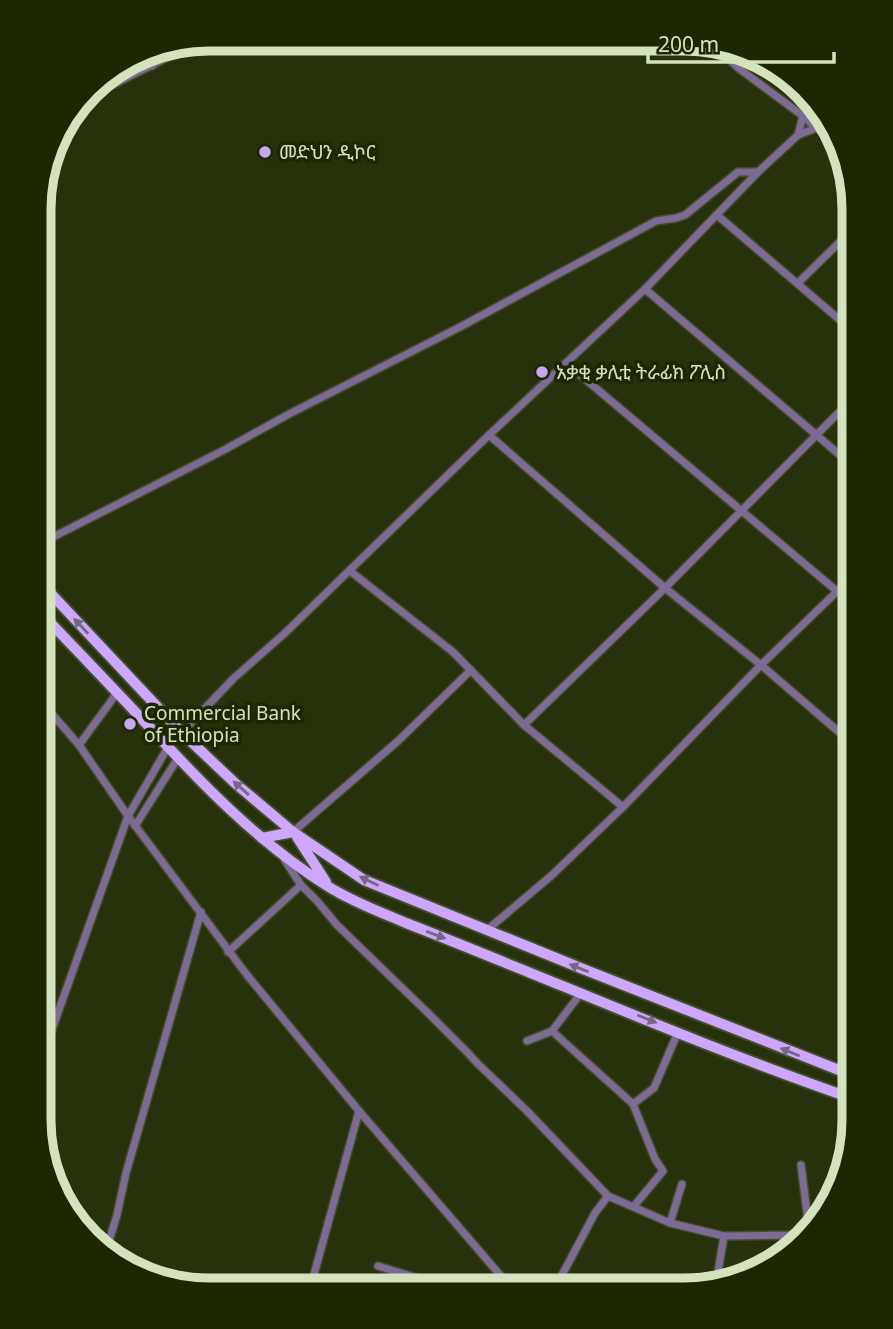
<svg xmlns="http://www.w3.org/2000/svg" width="893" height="1329" font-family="Georgia,'Noto Sans Ethiopic',serif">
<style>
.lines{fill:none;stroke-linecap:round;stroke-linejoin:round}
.minor-casing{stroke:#434e28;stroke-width:10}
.primary-casing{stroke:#434e28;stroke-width:14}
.minor{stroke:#7d6b95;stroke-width:7}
.primary{stroke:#cda7fe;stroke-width:10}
.oneway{fill:#756880}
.poi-dot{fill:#c6a6f0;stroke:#1d2802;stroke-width:2.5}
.labels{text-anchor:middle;stroke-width:7;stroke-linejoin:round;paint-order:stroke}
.poi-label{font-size:19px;fill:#d4e2be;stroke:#1d2802;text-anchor:start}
.rim{fill:none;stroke:#d4e2be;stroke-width:9}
</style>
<rect width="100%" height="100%" fill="#27320c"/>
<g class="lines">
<defs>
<g id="minor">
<path d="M 712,42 L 737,67 L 803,116 L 816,128 L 838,139"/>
<path d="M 148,51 L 152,66"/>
<path d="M 80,101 L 188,47"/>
<path d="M 798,135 L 803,116 L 813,107"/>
<path d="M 717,215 L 854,332"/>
<path d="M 798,283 L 854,228"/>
<path d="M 645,289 L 854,467"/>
<path d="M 566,363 L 838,592"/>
<path d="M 489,435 L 665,588 L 761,665 L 854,745"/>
<path d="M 39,545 L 57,535 L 224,450 L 289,414 L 460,327 L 656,221 L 676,218 L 685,215 L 738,172 L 758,172"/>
<path d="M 350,571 L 453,652 L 524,725 L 623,807"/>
<path d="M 39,699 L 79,745 L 128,816 L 247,975 L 359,1111 L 513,1290"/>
<path d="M 524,725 L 665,588 L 854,397"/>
<path d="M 842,734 L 854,722"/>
<path d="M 79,745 L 117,693"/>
<path d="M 135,826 L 178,758"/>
<path d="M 293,832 L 398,741 L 471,670"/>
<path d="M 284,859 L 301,885 L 317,901 L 337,925 L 428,1013 L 467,1052 L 478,1064 L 527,1111 L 608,1196 L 670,1223 L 724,1236 L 789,1235 L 803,1233"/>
<path d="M 487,930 L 551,876 L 623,807 L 761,665 L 854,575"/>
<path d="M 228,952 L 301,885"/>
<path d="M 581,993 L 552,1031 L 633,1104 L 655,1159 L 663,1171 L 634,1206"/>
<path d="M 527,1041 L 552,1031"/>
<path d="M 39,1066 L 128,816 L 168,747 L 233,679 L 285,633 L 489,435 L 645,289 L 758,172 L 798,135 L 816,128 L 824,121"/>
<path d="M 633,1104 L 654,1088 L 678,1032"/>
<path d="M 801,1165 L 809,1229"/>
<path d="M 670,1223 L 682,1184"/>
<path d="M 105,1254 L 117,1215 L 126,1173 L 201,912"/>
<path d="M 378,1266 L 456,1290"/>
<path d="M 716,1284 L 724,1236"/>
<path d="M 310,1289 L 359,1111"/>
<path d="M 554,1290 L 595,1213 L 608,1196"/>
</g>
<g id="primary">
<path d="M 39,581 L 182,733 L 236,784 L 293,832 L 364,880 L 583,969 L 854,1076"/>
<path d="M 39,611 C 74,647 108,683 142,719 C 199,781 257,842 329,887 C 353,902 380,912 406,923 C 555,981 703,1047 854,1099"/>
<path d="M 297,837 L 326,882"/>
<path d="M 262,838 L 293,832"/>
</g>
</defs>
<!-- minor casing -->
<use href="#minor" class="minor-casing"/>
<!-- primary casing -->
<use href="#primary" class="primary-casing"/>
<!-- minor -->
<use href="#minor" class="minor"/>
<!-- primary -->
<use href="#primary" class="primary"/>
</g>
<!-- one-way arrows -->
<defs><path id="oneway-solid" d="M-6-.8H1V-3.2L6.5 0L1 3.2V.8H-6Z" transform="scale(1.75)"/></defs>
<g class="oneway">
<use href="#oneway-solid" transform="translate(81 626) rotate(-133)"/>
<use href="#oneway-solid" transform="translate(241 788) rotate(-139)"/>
<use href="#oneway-solid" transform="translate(369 881) rotate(-154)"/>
<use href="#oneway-solid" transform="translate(436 935) rotate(21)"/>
<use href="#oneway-solid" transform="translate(579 968) rotate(-158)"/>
<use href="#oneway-solid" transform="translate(647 1019) rotate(22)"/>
<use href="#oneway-solid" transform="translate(790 1052) rotate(-158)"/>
</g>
<!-- markers -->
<g class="poi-dot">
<circle cx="265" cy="152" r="7"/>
<circle cx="542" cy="372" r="7"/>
<circle cx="130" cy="724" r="7"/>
</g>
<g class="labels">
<!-- poi labels -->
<g class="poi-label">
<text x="279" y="159">መድህን ዲኮር</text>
<text x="556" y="379">አቃቂ ቃሊቲ ትራፊክ ፖሊስ</text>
<text x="144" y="720">Commercial Bank<tspan x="144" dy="22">of Ethiopia</tspan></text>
</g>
</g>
<!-- crop -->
<path d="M0 0H893V1329H0ZM209 51H684A158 158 0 0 1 842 209V1120A158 158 0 0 1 684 1278H209A158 158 0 0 1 51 1120V209A158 158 0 0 1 209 51Z" fill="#1d2802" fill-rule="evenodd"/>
<path class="rim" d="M209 51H684A158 158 0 0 1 842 209V1120A158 158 0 0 1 684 1278H209A158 158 0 0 1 51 1120V209A158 158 0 0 1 209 51Z"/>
<!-- scale -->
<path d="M648 52v10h186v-10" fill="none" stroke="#d4e2be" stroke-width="3.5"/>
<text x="658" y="52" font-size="21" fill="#d4e2be" stroke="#1d2802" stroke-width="5" paint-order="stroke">200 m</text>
</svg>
